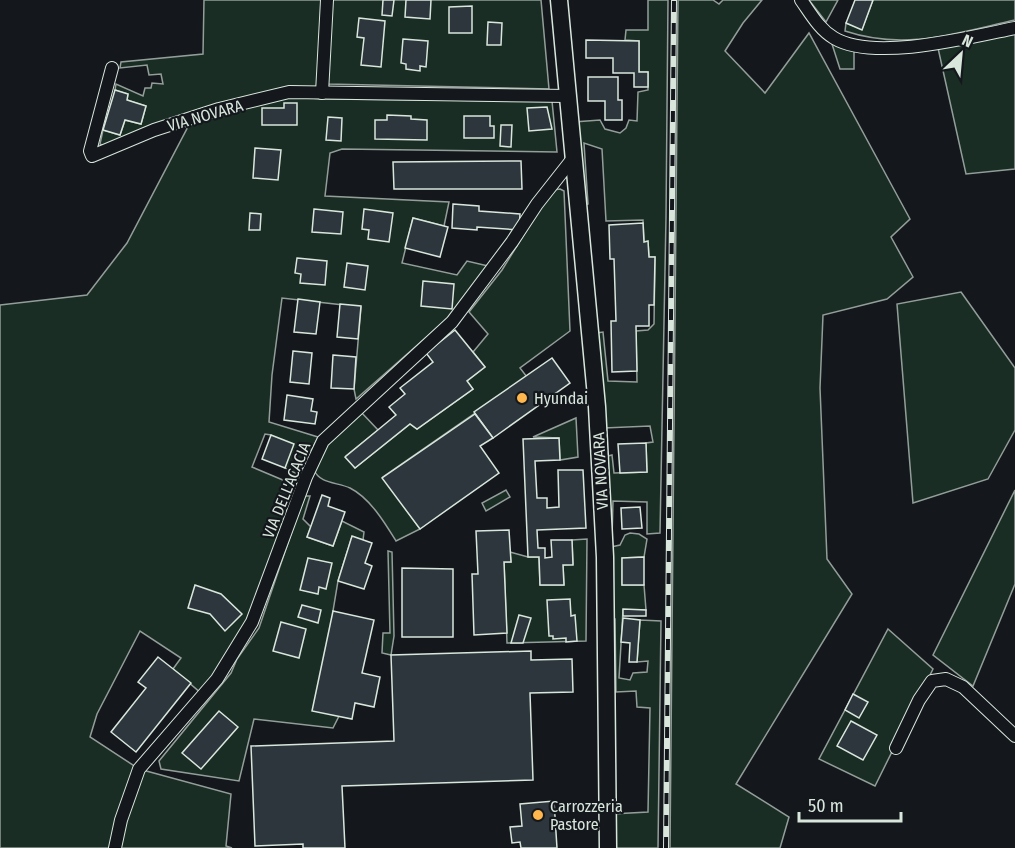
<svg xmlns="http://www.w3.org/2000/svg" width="1015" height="848" font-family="'Fira Sans Condensed',sans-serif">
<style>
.green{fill:#1a2d24;stroke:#939e99;stroke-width:1.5}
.building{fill:#2c363c;stroke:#d8e6dc;stroke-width:1.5}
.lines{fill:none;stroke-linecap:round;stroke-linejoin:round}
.minor-casing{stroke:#d8e6dc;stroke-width:14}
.secondary-casing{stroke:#d8e6dc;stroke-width:19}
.minor{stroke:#14181c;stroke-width:12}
.secondary{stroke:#14181c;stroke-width:16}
.rail-casing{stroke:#d8e6dc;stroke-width:6}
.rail{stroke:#14181c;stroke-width:4;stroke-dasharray:11;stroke-linecap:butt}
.poi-dot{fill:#ffb74d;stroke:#14181c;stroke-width:2}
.labels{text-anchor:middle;stroke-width:4.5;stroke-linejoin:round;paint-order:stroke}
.street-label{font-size:16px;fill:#d8e6dc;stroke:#14181c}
.poi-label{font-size:16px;fill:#d8e6dc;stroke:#14181c;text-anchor:start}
</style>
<rect width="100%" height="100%" fill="#14181c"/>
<!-- green -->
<g class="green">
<path d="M 204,0 L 322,0 L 317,88 L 290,86 L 257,95 L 106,147 L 100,144 L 103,130 L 120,135 L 125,120 L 141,124 L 146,106 L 127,100 L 128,94 L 115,90 L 116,84 L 143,96 L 145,88 L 151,88 L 152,83 L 163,84 L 161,74 L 149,75 L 147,65 L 120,68 L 121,62 L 203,54 Z"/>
<path d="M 332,0 L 541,0 L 549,89 L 327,84 Z"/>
<path d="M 648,0 L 668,0 L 666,217 L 660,533 L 647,534 L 647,502 L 613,501 L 612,538 L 604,457 L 612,455 L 614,473 L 647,472 L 646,443 L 653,442 L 650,426 L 604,428 L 597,333 L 603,332 L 608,381 L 637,382 L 636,331 L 648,330 L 654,324 L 655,257 L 649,257 L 648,242 L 644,242 L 643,220 L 606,221 L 602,149 L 584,143 L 588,204 L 582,206 L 574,122 L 600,120 L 605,129 L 620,133 L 626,128 L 629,120 L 637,121 L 638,92 L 648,90 L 648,72 L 639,72 L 639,41 L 625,40 L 626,30 L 648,30 Z"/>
<path d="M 678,0 L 713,0 L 719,4 L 723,0 L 762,0 L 743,23 L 725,51 L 765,93 L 809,33 L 910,219 L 891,237 L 913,277 L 887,299 L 823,315 L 820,388 L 827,559 L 852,594 L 736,784 L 789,817 L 780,848 L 670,848 Z"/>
<path d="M 809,0 L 838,0 L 826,22 Z"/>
<path d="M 873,0 L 1015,0 L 1015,20 C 956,33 905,51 845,31 L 846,23 L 862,29 Z"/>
<path d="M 1015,34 L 1015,169 L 966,174 L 938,48 Z"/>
<path d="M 831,41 L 854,49 L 854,69 L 840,69 Z"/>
<path d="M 288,96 L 322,99 L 552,101 L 557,152 L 342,149 L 330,153 L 325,196 L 449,202 L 444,226 L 413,218 L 402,263 L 457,275 L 467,261 L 488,266 L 447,319 L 356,399 L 354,389 L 361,307 L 282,298 L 272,375 L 269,422 L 318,437 L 299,475 L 285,468 L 271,435 L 265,434 L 252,467 L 297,486 L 249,619 L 201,693 L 173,669 L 181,658 L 140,631 L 97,714 L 90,737 L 139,769 L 231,794 L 226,846 L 232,848 L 0,848 L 0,305 L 87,295 L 127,243 L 190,123 Z"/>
<path d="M 560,189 L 564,191 L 570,331 L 520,368 L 527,377 L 383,477 L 420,529 L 396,541 C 385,523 370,498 350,488 C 337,482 320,484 314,470 L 326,443 L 361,412 L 378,430 L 346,456 L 355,468 L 410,424 L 417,429 L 473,389 L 467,381 L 485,367 L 473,352 L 488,334 L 469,312 L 502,270 L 548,196 L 553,190 Z"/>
<path d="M 961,292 L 1015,368 L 1015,430 L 988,479 L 913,503 L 897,304 Z"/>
<path d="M 576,418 L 578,457 L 560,460 L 559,438 L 533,437 Z"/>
<path d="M 506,490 L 510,497 L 486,511 L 482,503 Z"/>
<path d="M 1015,490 L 1015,584 L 973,686 L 933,655 Z"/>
<path d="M 304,496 L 310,496 L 303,519 L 311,527 L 307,537 L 333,546 L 342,521 L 364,532 L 363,540 L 352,537 L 338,581 L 333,611 L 339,716 L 333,728 L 254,719 L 239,781 L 161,769 L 159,761 L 231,673 L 237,659 L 259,628 Z"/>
<path d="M 630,533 L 639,534 L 647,539 L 644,557 L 622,558 L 622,585 L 644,585 L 646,610 L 623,610 L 619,678 L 630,680 L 633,673 L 647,672 L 648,661 L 637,662 L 640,620 L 661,621 L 658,848 L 612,848 L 612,814 L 648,812 L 650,708 L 637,707 L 636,691 L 616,692 L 615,619 L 608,619 L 606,548 L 620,545 L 625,535 Z"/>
<path d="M 587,539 L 586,641 L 507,643 L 504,562 L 511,562 L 510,552 L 528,557 L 539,557 L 540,585 L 564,585 L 563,565 L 573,564 L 572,540 Z"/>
<path d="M 388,551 L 392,552 L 394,636 L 391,655 L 382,653 L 383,633 L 390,633 Z"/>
<path d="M 888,629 L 933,669 L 875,786 L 819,759 Z"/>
</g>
<!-- building -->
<g class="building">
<path d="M 383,0 L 394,0 L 392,16 L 382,15 Z"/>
<path d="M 406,0 L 431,0 L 430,19 L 405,17 Z"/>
<path d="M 855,0 L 873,0 L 862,30 L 846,23 Z"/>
<path d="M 472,6 L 472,33 L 449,33 L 449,7 Z"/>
<path d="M 359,18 L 385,21 L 381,67 L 361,65 L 364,38 L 357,37 Z"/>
<path d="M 488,22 L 502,23 L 501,45 L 487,45 Z"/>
<path d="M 403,39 L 428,41 L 426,67 L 420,66 L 420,71 L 406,69 L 406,64 L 401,63 Z"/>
<path d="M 586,40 L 639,41 L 639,72 L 648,72 L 648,87 L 634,87 L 634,73 L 613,73 L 613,58 L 586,58 Z"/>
<path d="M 588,77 L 618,77 L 618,100 L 622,100 L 622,120 L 605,120 L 605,101 L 588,101 Z"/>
<path d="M 115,90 L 128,94 L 127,100 L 146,106 L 141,124 L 125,120 L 120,135 L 103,130 Z"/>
<path d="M 284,103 L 297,103 L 297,125 L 262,125 L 262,108 L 284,108 Z"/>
<path d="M 547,107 L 552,129 L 529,131 L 527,108 Z"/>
<path d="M 387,115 L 411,116 L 411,119 L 427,120 L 427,140 L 375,139 L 375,120 L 387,120 Z"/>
<path d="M 464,116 L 490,116 L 490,126 L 494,126 L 494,138 L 464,138 Z"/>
<path d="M 328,117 L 342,118 L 341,141 L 326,140 Z"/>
<path d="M 501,125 L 512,125 L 511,147 L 500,146 Z"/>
<path d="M 255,148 L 281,150 L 278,180 L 253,178 Z"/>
<path d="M 521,161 L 522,189 L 394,189 L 393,162 Z"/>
<path d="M 453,204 L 479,206 L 479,211 L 520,214 L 519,230 L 477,227 L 477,230 L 452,228 Z"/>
<path d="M 314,209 L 343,212 L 341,234 L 312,232 Z"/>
<path d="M 364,209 L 393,213 L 389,242 L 368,239 L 369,230 L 362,229 Z"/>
<path d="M 250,213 L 261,214 L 260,230 L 249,230 Z"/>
<path d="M 413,218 L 448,227 L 440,257 L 405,248 Z"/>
<path d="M 643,223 L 644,242 L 648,241 L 649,257 L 655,257 L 654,305 L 649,305 L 649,326 L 636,326 L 637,371 L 612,372 L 611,321 L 616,321 L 614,259 L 610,259 L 609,225 Z"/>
<path d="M 297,258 L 327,261 L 325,285 L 300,283 L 301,274 L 295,273 Z"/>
<path d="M 347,263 L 368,266 L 365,290 L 344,287 Z"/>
<path d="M 423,281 L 454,284 L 452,309 L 421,306 Z"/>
<path d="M 298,299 L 320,302 L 316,334 L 294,332 Z"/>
<path d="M 340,304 L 361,306 L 358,339 L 337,337 Z"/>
<path d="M 455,330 L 485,367 L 467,381 L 473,389 L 417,429 L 410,424 L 355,468 L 345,457 L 396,415 L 389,407 L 405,394 L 400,388 L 433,362 L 426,353 Z"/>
<path d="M 293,351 L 312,353 L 309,384 L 290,382 Z"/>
<path d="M 333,355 L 356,357 L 354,389 L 331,388 Z"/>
<path d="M 552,358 L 570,383 L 493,438 L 474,412 Z"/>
<path d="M 287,395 L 313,399 L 311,411 L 317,412 L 315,424 L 284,420 Z"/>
<path d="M 475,414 L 493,438 L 480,446 L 499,473 L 420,529 L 382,478 Z"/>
<path d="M 271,435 L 294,444 L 285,468 L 262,459 Z"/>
<path d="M 559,438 L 560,460 L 535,461 L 537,498 L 547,498 L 547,508 L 559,507 L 558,470 L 583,470 L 586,528 L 537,530 L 538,548 L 545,548 L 545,558 L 552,557 L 551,540 L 572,540 L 573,565 L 563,565 L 564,585 L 540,585 L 539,557 L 528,557 L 523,439 Z"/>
<path d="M 646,443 L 647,472 L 620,473 L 618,444 Z"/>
<path d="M 322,495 L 330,498 L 328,506 L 345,512 L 333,546 L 307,537 Z"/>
<path d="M 640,507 L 642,528 L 622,529 L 621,508 Z"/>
<path d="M 509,530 L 511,562 L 504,562 L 507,633 L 474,635 L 472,574 L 478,574 L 476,531 Z"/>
<path d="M 352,536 L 372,543 L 365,563 L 372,566 L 364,589 L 338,581 Z"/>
<path d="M 644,557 L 644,585 L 622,585 L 622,558 Z"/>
<path d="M 308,558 L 332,563 L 326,589 L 319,587 L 318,594 L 300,590 Z"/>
<path d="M 402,568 L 453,569 L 453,637 L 402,637 Z"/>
<path d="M 195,585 L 221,594 L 242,614 L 225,631 L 210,614 L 188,608 Z"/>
<path d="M 570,599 L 571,616 L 575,615 L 577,641 L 566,642 L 566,638 L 553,639 L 553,636 L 549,636 L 547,600 Z"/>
<path d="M 302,605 L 321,610 L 318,623 L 298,617 Z"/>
<path d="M 623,609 L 646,610 L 646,616 L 623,616 Z"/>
<path d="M 333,611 L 374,620 L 362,673 L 380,677 L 374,707 L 355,703 L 352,719 L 312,711 Z"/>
<path d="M 519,615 L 531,618 L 523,643 L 511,643 Z"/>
<path d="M 623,618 L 640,620 L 637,662 L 629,662 L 630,643 L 621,642 Z"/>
<path d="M 281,622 L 306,629 L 299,658 L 273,651 Z"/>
<path d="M 531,651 L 531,660 L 572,659 L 573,692 L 530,693 L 533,780 L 342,786 L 345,848 L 303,848 L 303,844 L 255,846 L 251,746 L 394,741 L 391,655 Z"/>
<path d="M 158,657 L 191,683 L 136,752 L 111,732 L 146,688 L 138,682 Z"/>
<path d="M 853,694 L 868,702 L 859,718 L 845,710 Z"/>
<path d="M 219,711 L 238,727 L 201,769 L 182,753 Z"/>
<path d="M 851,721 L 877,735 L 863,760 L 837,746 Z"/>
<path d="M 554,801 L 557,848 L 521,848 L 520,842 L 512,843 L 510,827 L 522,826 L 520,804 Z"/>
</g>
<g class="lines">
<defs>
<g id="minor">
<path d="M 801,0 C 811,14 819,29 834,38 C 874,62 971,37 1015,28"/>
<path d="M 112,68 L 90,151 L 92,156 L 154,130 L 219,109 L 289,92 L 568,96"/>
<path d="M 322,93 L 327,0"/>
<path d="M 896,748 L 919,700 L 932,681 L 946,679 L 963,687 L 1015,736"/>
<path d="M 115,848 L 121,820 L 139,769 L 217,679 L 252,622 L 306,477 L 323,441 L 452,322 L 512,242 L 537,204 L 574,157"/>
</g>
<path id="secondary" d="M 559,0 L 597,407 L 605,557 L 608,848"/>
</defs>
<!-- minor casing -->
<use href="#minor" class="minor-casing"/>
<!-- secondary casing -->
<use href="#secondary" class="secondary-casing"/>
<!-- minor -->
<use href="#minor" class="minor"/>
<!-- secondary -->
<use href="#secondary" class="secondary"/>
<defs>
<path id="rail" d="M 666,848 L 674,0"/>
</defs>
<!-- rail casing -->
<use href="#rail" class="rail-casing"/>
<!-- rail -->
<use href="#rail" class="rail"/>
</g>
<!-- markers -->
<g class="poi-dot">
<circle cx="522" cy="398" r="6"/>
<circle cx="538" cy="815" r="6"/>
</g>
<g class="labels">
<!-- street labels -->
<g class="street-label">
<text transform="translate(205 115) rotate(-16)" y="6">VIA NOVARA</text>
<text transform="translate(600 471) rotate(-93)" y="6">VIA NOVARA</text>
<text transform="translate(286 490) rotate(-68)" y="6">VIA DELL'ACACIA</text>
</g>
<!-- poi labels -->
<g class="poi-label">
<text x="534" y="404">Hyundai</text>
<text x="550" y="812">Carrozzeria<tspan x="550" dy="18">Pastore</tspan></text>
</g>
</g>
<!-- north arrow -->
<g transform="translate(961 54) rotate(26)" stroke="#14181c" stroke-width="4.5" paint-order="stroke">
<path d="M0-4.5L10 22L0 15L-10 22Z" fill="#d8e6dc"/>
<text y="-9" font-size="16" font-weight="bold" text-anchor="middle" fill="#d8e6dc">N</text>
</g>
<!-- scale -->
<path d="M799 812v9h102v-9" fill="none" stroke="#d8e6dc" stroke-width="3"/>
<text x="808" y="812" font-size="18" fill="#d8e6dc" stroke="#14181c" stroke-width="4.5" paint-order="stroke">50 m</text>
</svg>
